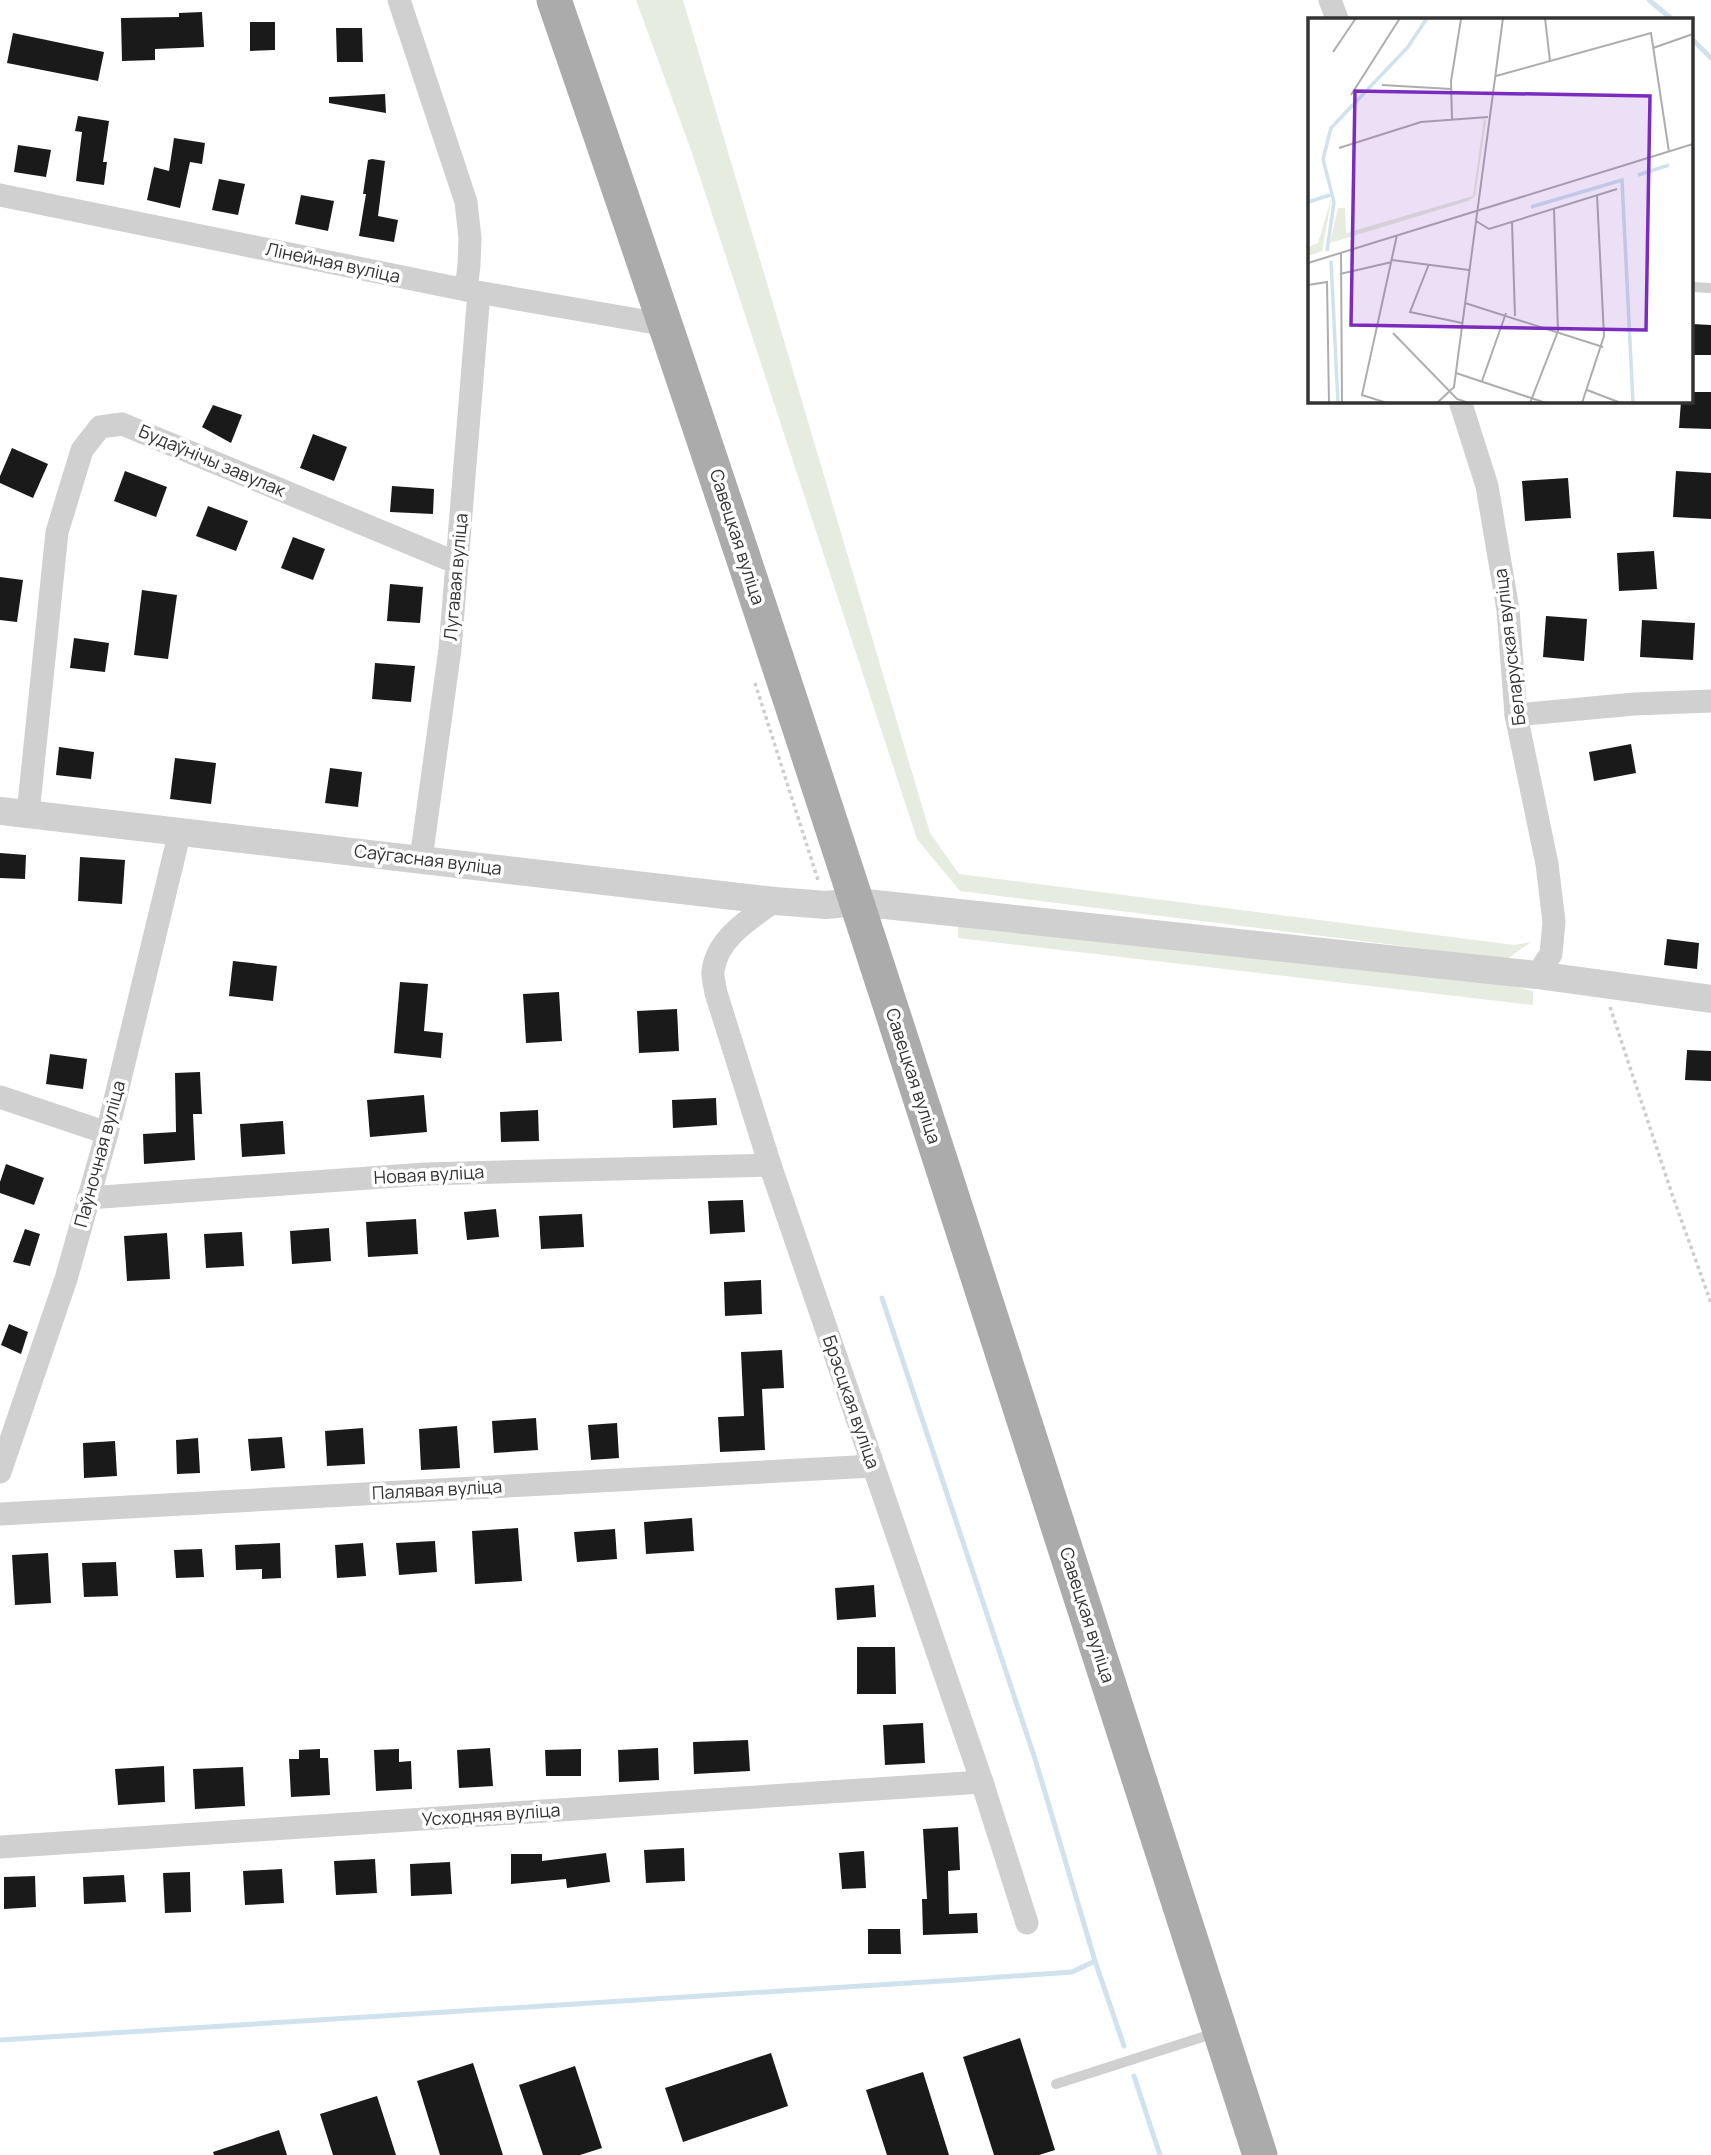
<svg xmlns="http://www.w3.org/2000/svg" width="1711" height="2155" font-family="Manrope,sans-serif">
<style>
.green{fill:#e6ecdf}
.lines{fill:none;stroke-linecap:round;stroke-linejoin:round}
.stream{stroke:#cfe2ee;stroke-width:5}
.building{fill:#1a1a1a}
.path{stroke:#cdcdcd;stroke-width:3.5;stroke-dasharray:3.5 3.5;stroke-linecap:butt}
.service{stroke:#d0d0d0;stroke-width:10}
.minor{stroke:#d0d0d0;stroke-width:23}
.tertiary{stroke:#d0d0d0;stroke-width:28}
.primary{stroke:#ababab;stroke-width:35}
.labels{text-anchor:middle;stroke-width:7;stroke-linejoin:round;paint-order:stroke}
.street-label{font-size:18px;fill:#333;stroke:#fff}
.inset-river{fill:none;stroke:#cfe2ee;stroke-width:3.5}
.inset-road{fill:none;stroke:#adadad;stroke-width:2}
.view{fill:#7b2cbf;fill-opacity:0.15;stroke:#7b2cbf;stroke-width:3.5}
.inset-edge{fill:none;stroke:#333;stroke-width:3.5}
</style>
<rect width="100%" height="100%" fill="#fff"/>
<!-- green -->
<g class="green">
<path d="M 636,0 L 683,0 L 930,833 L 959,874 L 1514,945 L 1531,942 L 1507,959 L 960,891 L 917,839 L 691,150 Z"/>
<path d="M 958,926 L 1481,978 L 1533,991 L 1533,1005 L 958,938 Z"/>
</g>
<g class="lines">
<!-- stream -->
<g class="stream">
<path d="M 1649,0 L 1672,19"/>
<path d="M 1692,39 L 1711,58"/>
<path d="M 1095,1961 L 1124,2046"/>
<path d="M 0,2040 L 973,1979 L 1072,1972 L 1095,1961 L 1036,1762 L 882,1298"/>
<path d="M 1134,2076 L 1160,2155"/>
</g>
</g>
<!-- building -->
<g class="building">
<path d="M 202,12 L 204,47 L 155,49 L 155,60 L 122,61 L 121,18 L 179,17 L 179,13 Z"/>
<path d="M 250,22 L 275,22 L 275,50 L 250,51 Z"/>
<path d="M 336,28 L 362,28 L 363,62 L 337,62 Z"/>
<path d="M 13,33 L 104,52 L 98,81 L 7,63 Z"/>
<path d="M 385,94 L 386,113 L 329,103 L 329,97 Z"/>
<path d="M 78,116 L 109,121 L 103,162 L 107,162 L 104,185 L 76,181 L 82,132 L 75,131 Z"/>
<path d="M 174,138 L 205,143 L 202,164 L 190,162 L 180,208 L 147,200 L 154,167 L 169,171 Z"/>
<path d="M 18,145 L 51,150 L 46,177 L 14,172 Z"/>
<path d="M 372,159 L 385,161 L 378,216 L 398,220 L 394,242 L 359,236 L 366,194 L 363,194 L 368,160 Z"/>
<path d="M 219,179 L 245,184 L 238,215 L 212,210 Z"/>
<path d="M 301,195 L 334,201 L 328,231 L 295,224 Z"/>
<path d="M 1692,324 L 1711,325 L 1711,355 L 1692,355 Z"/>
<path d="M 1692,392 L 1711,392 L 1711,429 L 1679,428 L 1681,401 L 1692,401 Z"/>
<path d="M 213,405 L 242,415 L 231,443 L 202,427 Z"/>
<path d="M 313,434 L 347,447 L 334,481 L 300,468 Z"/>
<path d="M 12,448 L 48,464 L 33,498 L 0,483 L 0,476 Z"/>
<path d="M 125,471 L 167,487 L 156,517 L 114,501 Z"/>
<path d="M 1676,471 L 1711,473 L 1711,519 L 1673,517 Z"/>
<path d="M 1568,478 L 1571,518 L 1525,521 L 1522,481 Z"/>
<path d="M 392,486 L 434,489 L 433,514 L 390,512 Z"/>
<path d="M 208,506 L 248,521 L 236,551 L 196,536 Z"/>
<path d="M 293,537 L 325,549 L 313,580 L 281,568 Z"/>
<path d="M 1654,551 L 1657,589 L 1619,591 L 1617,553 Z"/>
<path d="M 0,577 L 23,580 L 17,622 L 0,620 Z"/>
<path d="M 390,584 L 423,587 L 420,623 L 387,621 Z"/>
<path d="M 142,590 L 177,595 L 168,659 L 134,655 Z"/>
<path d="M 1546,616 L 1587,619 L 1584,661 L 1543,657 Z"/>
<path d="M 1642,620 L 1695,623 L 1693,660 L 1640,657 Z"/>
<path d="M 74,638 L 109,643 L 105,672 L 70,668 Z"/>
<path d="M 375,663 L 415,666 L 411,702 L 372,699 Z"/>
<path d="M 1631,744 L 1636,773 L 1594,781 L 1589,752 Z"/>
<path d="M 59,747 L 94,752 L 91,779 L 56,775 Z"/>
<path d="M 175,758 L 216,763 L 211,804 L 170,799 Z"/>
<path d="M 330,768 L 362,772 L 358,807 L 325,803 Z"/>
<path d="M 0,853 L 26,855 L 25,879 L 0,878 Z"/>
<path d="M 80,857 L 125,860 L 122,904 L 78,901 Z"/>
<path d="M 1667,939 L 1699,943 L 1697,969 L 1664,965 Z"/>
<path d="M 233,961 L 277,966 L 273,1001 L 229,996 Z"/>
<path d="M 400,982 L 428,984 L 424,1031 L 443,1033 L 441,1058 L 394,1053 Z"/>
<path d="M 559,992 L 562,1041 L 526,1043 L 523,994 Z"/>
<path d="M 677,1009 L 679,1051 L 639,1053 L 637,1011 Z"/>
<path d="M 1687,1050 L 1711,1051 L 1711,1081 L 1685,1080 Z"/>
<path d="M 50,1054 L 87,1059 L 83,1089 L 46,1084 Z"/>
<path d="M 200,1072 L 202,1114 L 193,1114 L 195,1160 L 144,1164 L 143,1134 L 176,1132 L 175,1073 Z"/>
<path d="M 424,1095 L 427,1132 L 370,1137 L 367,1100 Z"/>
<path d="M 716,1098 L 717,1125 L 673,1128 L 672,1100 Z"/>
<path d="M 538,1110 L 539,1141 L 501,1142 L 500,1112 Z"/>
<path d="M 283,1121 L 285,1154 L 242,1157 L 240,1124 Z"/>
<path d="M 6,1164 L 44,1178 L 34,1205 L 0,1193 L 0,1182 Z"/>
<path d="M 743,1200 L 745,1232 L 710,1234 L 708,1201 Z"/>
<path d="M 496,1209 L 499,1237 L 467,1240 L 464,1212 Z"/>
<path d="M 582,1214 L 584,1247 L 541,1249 L 539,1216 Z"/>
<path d="M 416,1219 L 418,1254 L 368,1257 L 366,1222 Z"/>
<path d="M 329,1228 L 331,1261 L 292,1264 L 290,1231 Z"/>
<path d="M 25,1229 L 40,1234 L 30,1266 L 13,1262 Z"/>
<path d="M 242,1232 L 244,1266 L 206,1268 L 204,1234 Z"/>
<path d="M 167,1233 L 170,1279 L 127,1281 L 124,1236 Z"/>
<path d="M 761,1280 L 762,1314 L 725,1316 L 724,1282 Z"/>
<path d="M 9,1324 L 28,1332 L 21,1354 L 1,1345 Z"/>
<path d="M 782,1350 L 784,1388 L 762,1389 L 765,1450 L 720,1452 L 718,1417 L 744,1416 L 741,1352 Z"/>
<path d="M 536,1418 L 538,1450 L 494,1453 L 492,1421 Z"/>
<path d="M 617,1423 L 619,1458 L 591,1460 L 588,1425 Z"/>
<path d="M 457,1426 L 460,1468 L 421,1470 L 419,1429 Z"/>
<path d="M 363,1428 L 365,1464 L 327,1466 L 325,1431 Z"/>
<path d="M 282,1437 L 285,1468 L 251,1471 L 248,1439 Z"/>
<path d="M 198,1438 L 200,1473 L 177,1474 L 176,1440 Z"/>
<path d="M 115,1441 L 117,1476 L 84,1478 L 83,1443 Z"/>
<path d="M 692,1518 L 694,1551 L 646,1554 L 644,1522 Z"/>
<path d="M 518,1528 L 522,1581 L 475,1584 L 472,1531 Z"/>
<path d="M 615,1529 L 617,1559 L 577,1562 L 574,1532 Z"/>
<path d="M 435,1541 L 437,1572 L 399,1575 L 396,1543 Z"/>
<path d="M 280,1543 L 281,1578 L 262,1579 L 262,1569 L 236,1570 L 235,1545 Z"/>
<path d="M 363,1543 L 366,1576 L 337,1578 L 335,1545 Z"/>
<path d="M 202,1549 L 204,1577 L 176,1578 L 174,1550 Z"/>
<path d="M 48,1553 L 51,1603 L 15,1605 L 12,1555 Z"/>
<path d="M 116,1562 L 118,1596 L 84,1597 L 82,1563 Z"/>
<path d="M 874,1585 L 876,1617 L 837,1620 L 835,1588 Z"/>
<path d="M 857,1647 L 895,1647 L 896,1694 L 857,1694 Z"/>
<path d="M 923,1723 L 925,1763 L 885,1765 L 883,1725 Z"/>
<path d="M 748,1740 L 750,1771 L 694,1774 L 693,1742 Z"/>
<path d="M 490,1748 L 493,1786 L 459,1788 L 457,1750 Z"/>
<path d="M 658,1748 L 659,1780 L 619,1782 L 618,1750 Z"/>
<path d="M 320,1749 L 320,1758 L 328,1758 L 330,1795 L 291,1797 L 289,1759 L 299,1759 L 299,1750 Z"/>
<path d="M 399,1749 L 399,1762 L 411,1761 L 412,1789 L 376,1791 L 374,1750 Z"/>
<path d="M 581,1749 L 581,1776 L 546,1776 L 545,1750 Z"/>
<path d="M 164,1766 L 165,1802 L 118,1805 L 115,1769 Z"/>
<path d="M 243,1767 L 245,1806 L 195,1809 L 193,1769 Z"/>
<path d="M 958,1827 L 960,1870 L 948,1871 L 949,1914 L 977,1913 L 978,1933 L 923,1935 L 922,1899 L 927,1899 L 923,1829 Z"/>
<path d="M 684,1848 L 685,1881 L 646,1883 L 644,1850 Z"/>
<path d="M 864,1851 L 866,1888 L 842,1889 L 839,1853 Z"/>
<path d="M 606,1853 L 610,1882 L 567,1888 L 566,1879 L 511,1884 L 511,1854 L 542,1854 L 542,1861 Z"/>
<path d="M 375,1859 L 377,1893 L 336,1895 L 334,1861 Z"/>
<path d="M 450,1862 L 452,1894 L 411,1896 L 410,1864 Z"/>
<path d="M 282,1869 L 284,1903 L 245,1905 L 243,1871 Z"/>
<path d="M 190,1872 L 191,1912 L 165,1913 L 163,1873 Z"/>
<path d="M 124,1875 L 126,1902 L 84,1904 L 83,1877 Z"/>
<path d="M 35,1876 L 36,1907 L 4,1909 L 4,1877 Z"/>
<path d="M 868,1929 L 900,1929 L 901,1954 L 868,1954 Z"/>
<path d="M 1020,2038 L 1055,2150 L 1039,2155 L 994,2155 L 963,2057 Z"/>
<path d="M 771,2053 L 788,2106 L 683,2142 L 665,2088 Z"/>
<path d="M 473,2063 L 503,2155 L 440,2155 L 417,2081 Z"/>
<path d="M 575,2066 L 602,2148 L 580,2155 L 543,2155 L 519,2085 Z"/>
<path d="M 923,2072 L 949,2155 L 887,2155 L 866,2090 Z"/>
<path d="M 377,2096 L 396,2155 L 333,2155 L 320,2114 Z"/>
<path d="M 279,2130 L 287,2155 L 214,2155 L 213,2152 Z"/>
</g>
<g class="lines">
<!-- path -->
<g class="path">
<path d="M 755,683 L 819,883"/>
<path d="M 1610,1007 L 1672,1194 L 1711,1303"/>
</g>
<!-- service -->
<g class="service">
<path d="M 1692,287 L 1711,288"/>
<path d="M 1056,2084 L 1215,2033"/>
</g>
<!-- minor -->
<g class="minor">
<path d="M 399,0 L 466,202 L 470,238 L 469,265 L 466,290"/>
<path d="M 1330,0 L 1337,19"/>
<path d="M 0,195 L 466,290 L 667,325"/>
<path d="M 1460,401 L 1487,486 L 1508,610 L 1516,715 L 1547,864 L 1554,922 L 1551,954 L 1537,975"/>
<path d="M 1516,715 L 1634,704 L 1711,701"/>
<path d="M 28,814 L 57,532 L 82,450 L 100,427 L 122,424 L 457,563"/>
<path d="M 421,859 L 450,649 L 479,293"/>
<path d="M 775,901 C 751,918 717,938 713,971 C 712,977 715,986 716,993 L 770,1165 L 982,1782 L 1027,1923"/>
<path d="M 0,1097 L 107,1133"/>
<path d="M 88,1198 L 425,1174 L 770,1165"/>
<path d="M 0,1472 L 66,1279 L 107,1133 L 180,831"/>
<path d="M 0,1514 L 873,1466"/>
<path d="M 0,1847 L 982,1782"/>
</g>
<!-- tertiary -->
<path class="tertiary" d="M 0,811 L 775,901 L 826,905 L 857,902 L 1537,975 L 1711,999"/>
<!-- primary -->
<path class="primary" d="M 554,0 C 802,714 1028,1436 1260,2155"/>
</g>
<g class="labels">
<!-- street labels -->
<g class="street-label">
<text transform="translate(333 263) rotate(12)" y="6">Лінейная вуліца</text>
<text transform="translate(212 461) rotate(23)" y="6">Будаўнічы завулак</text>
<text transform="translate(737 537) rotate(72)" y="6">Савецкая вуліца</text>
<text transform="translate(456 577) rotate(-85)" y="6">Лугавая вуліца</text>
<text transform="translate(1510 647) rotate(-97)" y="6">Беларуская вуліца</text>
<text transform="translate(428 860) rotate(7)" y="6">Саўгасная вуліца</text>
<text transform="translate(913 1076) rotate(72)" y="6">Савецкая вуліца</text>
<text transform="translate(100 1154) rotate(-75)" y="6">Паўночная вуліца</text>
<text transform="translate(429 1175) rotate(-3)" y="6">Новая вуліца</text>
<text transform="translate(851 1402) rotate(71)" y="6">Брэсцкая вуліца</text>
<text transform="translate(437 1490) rotate(-3)" y="6">Палявая вуліца</text>
<text transform="translate(1087 1615) rotate(72)" y="6">Савецкая вуліца</text>
<text transform="translate(491 1815) rotate(-4)" y="6">Усходняя вуліца</text>
</g>
</g>
<!-- overview -->
<g transform="translate(1308 18)">
<rect width="385" height="385" fill="#fff"/>
<path d="M 176,100 L 178,103 L 167,178 L 160,183 L 22,225 L 30,190 L 37,190 L 38,215 L 165,178 ZM 24,178 L 14,233 L 0,238 L 0,229 L 10,225 Z" fill="#e6ecdf"/>
<path class="inset-river" d="M 330,157 L 361,147M 0,184 L 22,177M 223,189 L 314,162 L 325,385M 19,233 L 26,184 L 15,141 L 23,110 L 100,29 L 119,0M 23,243 L 30,385"/>
<path class="inset-road" d="M 237,0 L 242,43M 345,30 L 385,16M 25,34 L 48,0M 188,58 L 343,15 L 361,134M 74,67 L 143,71M 43,77 L 92,0M 144,101 L 143,63 L 153,1M 31,130 L 113,104 L 180,99M 168,203 L 181,211 L 309,171M 204,204 L 207,298M 33,235 L 34,385M 84,242 L 161,252M 0,245 L 385,126M 121,246 L 102,294 L 154,305M 32,256 L 84,244M 0,267 L 19,264 L 21,385M 157,285 L 295,329M 85,315 L 149,381 L 161,385M 148,355 L 238,385M 174,363 L 198,295M 279,372 L 313,385M 79,385 L 54,377 L 89,217M 129,385 L 146,369 L 195,0M 222,385 L 250,313 L 246,191M 274,385 L 296,318 L 289,177"/>
<path class="view" d="M 47,73 L 342,78 L 338,312 L 43,307 Z"/>
<rect width="385" height="385" class="inset-edge"/>
</g>
</svg>
